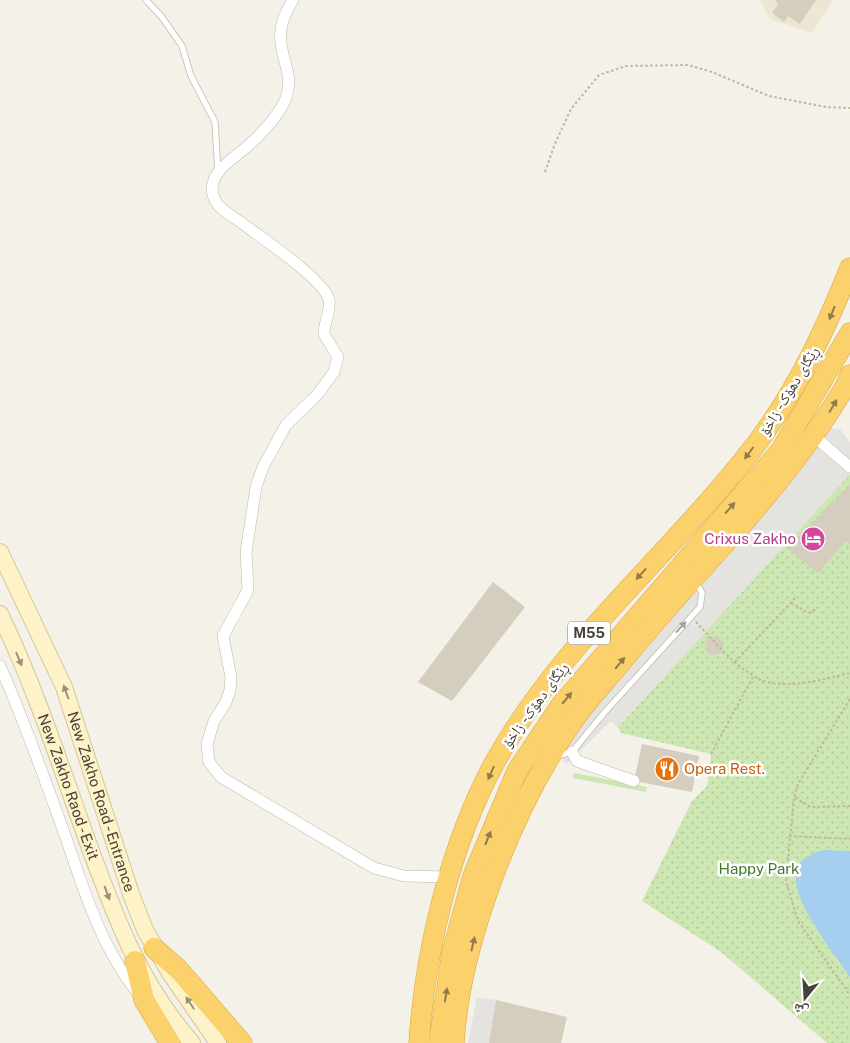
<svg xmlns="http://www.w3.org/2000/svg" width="850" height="1043" font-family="'Public Sans','Noto Naskh Arabic',sans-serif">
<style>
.education{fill:#ede6d2}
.green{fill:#cde7b2}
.park{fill:url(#park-dots)}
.parking{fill:#e5e3e0}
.water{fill:#a6ceef}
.building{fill:#d5cdbe}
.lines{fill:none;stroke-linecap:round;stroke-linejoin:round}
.lane-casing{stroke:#bfb9ab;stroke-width:7}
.street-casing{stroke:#bfb9ab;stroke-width:12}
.secondary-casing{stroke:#d3c599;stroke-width:18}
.highway-casing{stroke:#dba63b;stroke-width:21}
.path{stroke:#c1b59c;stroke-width:2;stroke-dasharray:2.5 2.5;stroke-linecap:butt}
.lane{stroke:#fff;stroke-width:5.5}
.street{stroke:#fff;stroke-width:11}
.secondary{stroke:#fef3c8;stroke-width:16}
.highway{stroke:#fbd16c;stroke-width:20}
.oneway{fill:#8f7b4c}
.oneway2{fill:#a3a09b}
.oneway3{fill:#999178}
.labels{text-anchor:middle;stroke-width:5;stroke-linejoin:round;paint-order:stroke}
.shield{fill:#fff;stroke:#7e7a73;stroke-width:1}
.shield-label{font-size:14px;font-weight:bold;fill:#474137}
.street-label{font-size:15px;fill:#474137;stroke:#fff}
.hotel-label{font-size:15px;fill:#b23c85;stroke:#fff;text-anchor:end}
.food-label{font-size:15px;fill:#c56008;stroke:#fff;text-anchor:start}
.park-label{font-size:15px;fill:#45792b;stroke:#fff}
</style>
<defs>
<pattern id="park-dots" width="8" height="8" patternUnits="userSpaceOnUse" patternTransform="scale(1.25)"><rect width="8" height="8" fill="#cde7b2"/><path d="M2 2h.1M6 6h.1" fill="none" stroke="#b1c79a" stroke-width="1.8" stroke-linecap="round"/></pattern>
</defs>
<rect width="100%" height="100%" fill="#f4f1e8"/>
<!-- education -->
<path class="education" d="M 760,0 L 833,0 L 812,33 L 770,19 Z"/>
<!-- green -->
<path class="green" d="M 574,773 L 647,787 L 646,792 L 573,778 Z"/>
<!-- park -->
<path class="park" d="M 850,474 L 850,1043 L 827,1043 L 721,952 L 642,901 L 692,801 L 707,786 L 711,754 L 621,733 L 618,727 Z"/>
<!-- parking -->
<g class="parking">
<path d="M 818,427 L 840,429 L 850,442 L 850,474 L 618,727 L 611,721 L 567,764 L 553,749 Z"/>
<path d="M 477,997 L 496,1000 L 490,1043 L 468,1043 Z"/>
</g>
<!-- water -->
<path class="water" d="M 824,850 L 850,851 L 850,977 C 835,954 791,900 796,873 C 798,859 812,853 824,850 Z"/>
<!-- building -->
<g class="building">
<path d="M 775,0 L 816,0 L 800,24 L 788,16 L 784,22 L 772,13 L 778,5 Z"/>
<path d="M 850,485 L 850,545 L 846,541 L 818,573 L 787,548 Z"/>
<path d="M 493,582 L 525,607 L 452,701 L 418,682 Z"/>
<circle cx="714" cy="646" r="9"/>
<path d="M 642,744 L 699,756 L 692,792 L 634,781 Z"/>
<path d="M 496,1000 L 567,1017 L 561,1043 L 489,1043 Z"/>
</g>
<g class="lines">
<defs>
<g id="lane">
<path d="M 146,0 L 161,16 L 182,46 L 191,76 L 215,122 L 218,173"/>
<path d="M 557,756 L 572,752 L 604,713 L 700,607 L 702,593 L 696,582"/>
</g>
<g id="street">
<path d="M 293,0 C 263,46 298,63 286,98 C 279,116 263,132 249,145 C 238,155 216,168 213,183 C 211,189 213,197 216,202 C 221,211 234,217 242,223 C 261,238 324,279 329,300 C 331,311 324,323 324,334 L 338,357 L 334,372 L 317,395 L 286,425 L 263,467 L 256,487 L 246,552 L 248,590 L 223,636 L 231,677 L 230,690 L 226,702 L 214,721 L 207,744 L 209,762 L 221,777 L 374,868 L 404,876 L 449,877"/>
<path d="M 814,436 L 850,467"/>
<path d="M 0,666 C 25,722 45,780 66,838 C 84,891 102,949 138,993"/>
<path d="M 572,752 L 577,761 L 634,781"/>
</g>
<g id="secondary">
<path id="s1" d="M 0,552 L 64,687 L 131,894 L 145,930 L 170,973 L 218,1043"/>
<path id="s2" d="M 0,614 C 35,687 60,764 87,840 C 115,916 138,981 192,1043"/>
</g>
<g id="highway">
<path d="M 154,948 L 179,970 L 242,1043"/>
<path d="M 135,961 L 144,1000 L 170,1043"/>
<path d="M 419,1043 C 425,950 451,842 496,760 C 560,646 662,562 742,462 C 790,404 822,338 850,268"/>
<path d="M 439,1043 L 452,953 L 473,876 L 517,771 L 561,705 L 781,450 L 850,333"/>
<path d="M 454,1043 C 460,942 513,808 570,725 C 584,704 602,685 618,666 C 657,619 697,574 738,529 C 773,489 807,448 835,403 C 840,394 848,385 850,375"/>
</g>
</defs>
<!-- lane casing -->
<use href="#lane" class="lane-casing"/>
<!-- street casing -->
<use href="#street" class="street-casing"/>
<!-- secondary casing -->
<use href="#secondary" class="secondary-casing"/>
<!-- highway casing -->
<use href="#highway" class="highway-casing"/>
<!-- path -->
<g class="path">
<path d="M 545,172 L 554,146 L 571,109 L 599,75 L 626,66 L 688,65 L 712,72 L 769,96 L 826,107 L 850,108"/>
<path d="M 791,603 L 809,613 L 816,609"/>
<path d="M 696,622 C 715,642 734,666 759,679 C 782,691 826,679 850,673"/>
<path d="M 735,662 L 796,597"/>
<path d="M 850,699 L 798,784 L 794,798 L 786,881 L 798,921 L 850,995"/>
<path d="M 711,754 L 754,675"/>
<path d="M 795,798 L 811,807 L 850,806"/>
<path d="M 789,836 L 850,839"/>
</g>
<!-- lane -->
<use href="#lane" class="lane"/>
<!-- street -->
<use href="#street" class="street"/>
<!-- secondary -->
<use href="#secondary" class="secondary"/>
<!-- highway -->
<use href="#highway" class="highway"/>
</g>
<!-- one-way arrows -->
<defs><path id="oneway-solid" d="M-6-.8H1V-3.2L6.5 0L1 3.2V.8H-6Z" transform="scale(1.25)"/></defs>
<g class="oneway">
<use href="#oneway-solid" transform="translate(832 313) rotate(112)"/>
<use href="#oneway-solid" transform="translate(833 406) rotate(-59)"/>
<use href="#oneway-solid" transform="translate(749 453) rotate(127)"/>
<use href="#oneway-solid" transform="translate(730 508) rotate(-49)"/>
<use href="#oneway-solid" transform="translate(641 574) rotate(133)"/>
<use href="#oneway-solid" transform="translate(620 663) rotate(-50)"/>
<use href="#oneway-solid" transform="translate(567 698) rotate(-50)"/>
<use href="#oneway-solid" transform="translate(491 773) rotate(114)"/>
<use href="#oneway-solid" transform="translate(488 838) rotate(-68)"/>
<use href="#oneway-solid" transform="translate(473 944) rotate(-77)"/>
<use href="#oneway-solid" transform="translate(446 995) rotate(-81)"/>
</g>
<use class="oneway2" href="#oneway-solid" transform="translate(681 627) rotate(-48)"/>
<g class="oneway3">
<use href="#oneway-solid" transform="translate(19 659) rotate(67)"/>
<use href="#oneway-solid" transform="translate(66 692) rotate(-110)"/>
<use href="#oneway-solid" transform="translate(107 893) rotate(70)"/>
<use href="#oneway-solid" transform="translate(190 1003) rotate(-124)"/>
</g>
<!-- icons -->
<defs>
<symbol id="hotel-disc" viewBox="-11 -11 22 22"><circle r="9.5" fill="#d1479c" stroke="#fff"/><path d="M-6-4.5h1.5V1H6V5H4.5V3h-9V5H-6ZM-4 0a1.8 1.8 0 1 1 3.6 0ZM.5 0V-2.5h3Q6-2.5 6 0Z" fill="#fff"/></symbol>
<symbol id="restaurant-disc" viewBox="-11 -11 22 22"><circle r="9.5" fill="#e8710a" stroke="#fff"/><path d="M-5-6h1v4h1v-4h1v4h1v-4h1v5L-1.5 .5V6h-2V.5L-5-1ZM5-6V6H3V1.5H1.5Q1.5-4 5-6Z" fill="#fff"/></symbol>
</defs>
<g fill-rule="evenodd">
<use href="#hotel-disc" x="799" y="525" width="28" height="28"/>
<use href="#restaurant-disc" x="653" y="755" width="28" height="28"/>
</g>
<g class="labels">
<!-- shield labels -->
<rect class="shield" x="568" y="621.5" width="42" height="23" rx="4"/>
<g class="shield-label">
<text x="589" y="638">M55</text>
</g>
<!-- street labels -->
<g class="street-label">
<text transform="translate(789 391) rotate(-59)" y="5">ڕێگای دهۆک - زاخۆ</text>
<text transform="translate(535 705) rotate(-54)" y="5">ڕێگای دهۆک - زاخۆ</text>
<text dy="5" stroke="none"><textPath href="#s2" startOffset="186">New Zakho Raod - Exit</textPath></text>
<text dy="5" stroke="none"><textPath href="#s1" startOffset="270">New Zakho Road - Entrance</textPath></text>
</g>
<!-- hotel labels -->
<g class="hotel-label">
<text x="796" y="544">Crixus Zakho</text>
</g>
<!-- food labels -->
<g class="food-label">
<text x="684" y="774">Opera Rest.</text>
</g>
<!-- park labels -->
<g class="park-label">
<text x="759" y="874">Happy Park</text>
</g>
</g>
<!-- north arrow -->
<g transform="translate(805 998) rotate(198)" stroke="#ffffff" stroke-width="4" paint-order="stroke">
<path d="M0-4L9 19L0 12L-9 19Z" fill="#474137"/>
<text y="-8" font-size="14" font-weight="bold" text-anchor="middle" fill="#474137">ش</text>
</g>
</svg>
